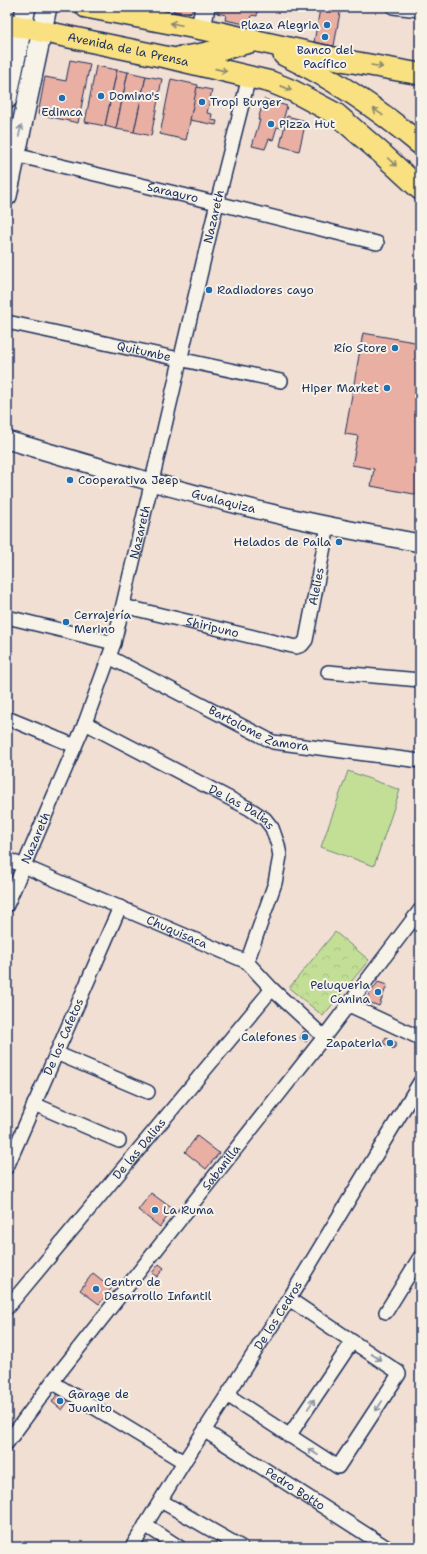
<svg xmlns="http://www.w3.org/2000/svg" width="427" height="1554" font-family="'Shantell Sans',sans-serif">
<style>
.park{fill:url(#park-crowns);stroke:#6f877a}
.garden{fill:#c3df96;stroke:#6f877a}
.building{fill:#e8afa2;stroke:#1b2f5e}
.lines{fill:none;stroke-linecap:round;stroke-linejoin:round}
.minor-casing{stroke:#1b2f5e;stroke-width:16}
.tertiary-casing{stroke:#1b2f5e;stroke-width:20}
.secondary-casing{stroke:#1b2f5e;stroke-width:22}
.primary-casing{stroke:#1b2f5e;stroke-width:24}
.minor{stroke:#f7f3e8;stroke-width:13}
.tertiary{stroke:#f7f3e8;stroke-width:17}
.secondary{stroke:#f7f3e8;stroke-width:19}
.primary{stroke:#f9e181;stroke-width:21}
.oneway{stroke:#8a8870}
.oneway2{stroke:#8991a3}
.poi-dot{fill:#1f6fb2;stroke:#f7f3e8;stroke-width:1.5}
.labels{text-anchor:middle;stroke-width:4;stroke-linejoin:round;paint-order:stroke}
.poi-label{font-size:12px;fill:#1b2f5e;stroke:#f7f3e8;text-anchor:start}
.street-label{font-size:12px;fill:#1b2f5e;stroke:#f7f3e8}
</style>
<defs>
<pattern id="park-crowns" width="20" height="18" patternUnits="userSpaceOnUse"><rect width="20" height="18" fill="#c3df96"/><path d="M2 6a3 3 0 1 1 6 0M12 15a3 3 0 1 1 6 0" fill="none" stroke="#a7c084"/></pattern>
</defs>
<rect width="100%" height="100%" fill="#f2dfd3"/>
<filter id="ink" filterUnits="userSpaceOnUse"><feTurbulence type="fractalNoise" baseFrequency=".025" numOctaves="2"/><feDisplacementMap in="SourceGraphic" scale="8" xChannelSelector="R" yChannelSelector="G"/><feConvolveMatrix kernelMatrix="1 2 1 2 8 2 1 2 1" color-interpolation-filters="sRGB"/></filter>
<g filter="url(#ink)">
<!-- park -->
<path class="park" d="M 335,932 L 369,960 L 323,1016 L 289,988 Z"/>
<!-- garden -->
<path class="garden" d="M 348,771 L 400,790 L 374,866 L 321,847 Z"/>
<!-- building -->
<g class="building">
<path d="M 174,7 L 192,7 L 192,11 L 187,14 L 173,11 Z"/>
<path d="M 219,7 L 258,7 L 257,16 L 252,15 L 250,25 L 225,20 L 226,15 L 217,13 Z"/>
<path d="M 311,7 L 341,7 L 334,46 L 314,42 L 320,9 Z"/>
<path d="M 70,60 L 90,64 L 78,123 L 38,114 L 45,77 L 66,81 Z"/>
<path d="M 96,66 L 117,70 L 105,126 L 85,122 Z"/>
<path d="M 117,70 L 128,72 L 116,129 L 105,126 Z"/>
<path d="M 128,72 L 146,76 L 134,132 L 116,129 Z"/>
<path d="M 146,76 L 162,79 L 151,136 L 134,132 Z"/>
<path d="M 171,79 L 198,85 L 186,140 L 160,134 Z"/>
<path d="M 197,87 L 212,90 L 207,113 L 212,114 L 211,120 L 217,121 L 216,125 L 190,120 Z"/>
<path d="M 264,99 L 287,106 L 281,128 L 277,127 L 273,140 L 269,139 L 265,149 L 252,146 L 260,120 L 258,120 Z"/>
<path d="M 287,116 L 306,121 L 299,151 L 280,146 Z"/>
<path d="M 363,333 L 420,343 L 420,487 L 419,495 L 371,486 L 374,469 L 352,465 L 358,436 L 345,434 Z"/>
<path d="M 378,982 L 387,985 L 379,1006 L 368,1002 L 367,998 Z"/>
<path d="M 304,1031 L 309,1036 L 306,1042 L 300,1038 Z"/>
<path d="M 386,1037 L 397,1043 L 394,1049 L 383,1043 Z"/>
<path d="M 197,1136 L 219,1153 L 206,1169 L 185,1152 Z"/>
<path d="M 151,1193 L 173,1209 L 160,1227 L 138,1210 Z"/>
<path d="M 159,1264 L 164,1268 L 157,1277 L 152,1273 Z"/>
<path d="M 93,1273 L 112,1288 L 99,1304 L 80,1290 Z"/>
<path d="M 58,1393 L 69,1400 L 62,1410 L 52,1402 Z"/>
</g>
<g class="lines">
<defs>
<g id="minor">
<path d="M 393,7 L 420,10"/>
<path id="s1" d="M 15,155 L 217,203 L 377,243"/>
<path id="s2" d="M 7,322 L 281,381"/>
<path id="s3" d="M 123,606 L 296,647 L 302,645 L 306,640 L 328,526"/>
<path d="M 7,617 L 114,643"/>
<path id="s4" d="M 109,657 L 273,742 L 420,761"/>
<path d="M 328,672 L 420,680"/>
<path d="M 7,718 L 75,746"/>
<path id="s5" d="M 85,723 L 250,809 L 265,819 L 272,828 L 278,845 L 280,856 L 275,883 L 247,962"/>
<path id="s6" d="M 7,859 L 247,962 L 272,989 L 324,1037"/>
<path id="s7" d="M 7,905 L 85,723 L 114,643 L 217,203 L 249,77"/>
<path d="M 349,1005 L 420,1038"/>
<path d="M 56,1053 L 148,1092"/>
<path d="M 34,1104 L 119,1141"/>
<path id="s8" d="M 7,1167 L 120,907"/>
<path id="s9" d="M 7,1308 L 272,989"/>
<path d="M 386,1312 L 420,1257"/>
<path d="M 52,1382 L 184,1462"/>
<path d="M 227,1395 L 338,1467 L 399,1374 L 398,1372 L 289,1299"/>
<path id="s10" d="M 205,1431 L 386,1547"/>
<path d="M 289,1436 L 352,1342"/>
<path id="s11" d="M 7,1443 L 52,1382 L 324,1037 L 420,910"/>
<path d="M 161,1501 L 241,1547"/>
<path d="M 145,1525 L 179,1547"/>
<path id="s12" d="M 132,1547 L 184,1462 L 289,1299 L 420,1082"/>
</g>
<g id="tertiary">
<path id="s13" d="M 7,440 C 95,466 182,492 271,513 C 320,525 370,534 420,543"/>
</g>
<g id="secondary">
<path d="M 201,29 L 205,7"/>
<path d="M 7,99 L 26,7"/>
<path d="M 7,196 L 47,7"/>
</g>
<g id="primary">
<path d="M 86,7 L 212,31 L 347,61 L 420,74"/>
<path id="s14" d="M 7,24 L 170,58 L 271,82 L 293,91 L 336,114 L 380,152 L 420,189"/>
<path d="M 284,55 C 333,78 378,109 420,144"/>
<path d="M 181,57 C 205,56 227,47 250,42"/>
</g>
</defs>
<!-- minor casing -->
<use href="#minor" class="minor-casing"/>
<!-- tertiary casing -->
<use href="#tertiary" class="tertiary-casing"/>
<!-- secondary casing -->
<use href="#secondary" class="secondary-casing"/>
<!-- primary casing -->
<use href="#primary" class="primary-casing"/>
<!-- minor -->
<use href="#minor" class="minor"/>
<!-- tertiary -->
<use href="#tertiary" class="tertiary"/>
<!-- secondary -->
<use href="#secondary" class="secondary"/>
<!-- primary -->
<use href="#primary" class="primary"/>
</g>
<!-- one-way arrows -->
<defs><path id="oneway-shaft" d="M-6 0H5M1.5-3L5.5 0L1.5 3" fill="none" stroke-width="1.6" stroke-linecap="round" stroke-linejoin="round"/></defs>
<g class="oneway">
<use href="#oneway-shaft" transform="translate(176 24) rotate(-168)"/>
<use href="#oneway-shaft" transform="translate(377 66) rotate(10)"/>
<use href="#oneway-shaft" transform="translate(221 70) rotate(13)"/>
<use href="#oneway-shaft" transform="translate(286 88) rotate(23)"/>
<use href="#oneway-shaft" transform="translate(378 112) rotate(-145)"/>
<use href="#oneway-shaft" transform="translate(392 162) rotate(42)"/>
</g>
<g class="oneway2">
<use href="#oneway-shaft" transform="translate(20 131) rotate(-78)"/>
<use href="#oneway-shaft" transform="translate(376 1357) rotate(33)"/>
<use href="#oneway-shaft" transform="translate(311 1404) rotate(-56)"/>
<use href="#oneway-shaft" transform="translate(379 1406) rotate(123)"/>
<use href="#oneway-shaft" transform="translate(313 1452) rotate(-147)"/>
</g>
</g>
<!-- markers -->
<g class="poi-dot">
<circle cx="327" cy="25" r="4"/>
<circle cx="325" cy="37" r="4"/>
<circle cx="101" cy="96" r="4"/>
<circle cx="62" cy="98" r="4"/>
<circle cx="202" cy="102" r="4"/>
<circle cx="271" cy="124" r="4"/>
<circle cx="209" cy="290" r="4"/>
<circle cx="395" cy="348" r="4"/>
<circle cx="387" cy="388" r="4"/>
<circle cx="70" cy="480" r="4"/>
<circle cx="339" cy="542" r="4"/>
<circle cx="66" cy="622" r="4"/>
<circle cx="378" cy="992" r="4"/>
<circle cx="305" cy="1037" r="4"/>
<circle cx="390" cy="1043" r="4"/>
<circle cx="155" cy="1210" r="4"/>
<circle cx="96" cy="1289" r="4"/>
<circle cx="60" cy="1401" r="4"/>
</g>
<g class="labels">
<!-- poi labels -->
<g class="poi-label">
<text x="319" y="29" text-anchor="end">Plaza Alegria</text>
<text x="325" y="54" text-anchor="middle">Banco del<tspan x="325" dy="14">Pacífico</tspan></text>
<text x="109" y="100">Domino's</text>
<text x="210" y="106">Tropi Burger</text>
<text x="62" y="116" text-anchor="middle">Edimca</text>
<text x="279" y="128">Pizza Hut</text>
<text x="217" y="294">Radiadores cayo</text>
<text x="387" y="352" text-anchor="end">Río Store</text>
<text x="379" y="392" text-anchor="end">Hiper Market</text>
<text x="78" y="484">Cooperativa Jeep</text>
<text x="331" y="546" text-anchor="end">Helados de Paila</text>
<text x="74" y="619">Cerrajería<tspan x="74" dy="14">Merino</tspan></text>
<text x="370" y="989" text-anchor="end">Peluqueria<tspan x="370" dy="14">Canina</tspan></text>
<text x="297" y="1041" text-anchor="end">Calefones</text>
<text x="382" y="1047" text-anchor="end">Zapateria</text>
<text x="163" y="1214">La Ruma</text>
<text x="104" y="1286">Centro de<tspan x="104" dy="14">Desarrollo Infantil</tspan></text>
<text x="68" y="1398">Garage de<tspan x="68" dy="14">Juanito</tspan></text>
</g>
<!-- street labels -->
<g class="street-label">
<text dy="4" stroke="none"><textPath href="#s14" startOffset="124">Avenida de la Prensa</textPath></text>
<text dy="4" stroke="none"><textPath href="#s1" startOffset="162">Saraguro</textPath></text>
<text dy="4" stroke="none"><textPath href="#s7" startOffset="721">Nazareth</textPath></text>
<text dy="4" stroke="none"><textPath href="#s2" startOffset="140">Quitumbe</textPath></text>
<text dy="4" stroke="none"><textPath href="#s13" startOffset="225">Gualaquiza</textPath></text>
<text dy="4" stroke="none"><textPath href="#s7" startOffset="397">Nazareth</textPath></text>
<text dy="4" stroke="none"><textPath href="#s3" startOffset="245">Alelies</textPath></text>
<text dy="4" stroke="none"><textPath href="#s3" startOffset="92">Shiripuno</textPath></text>
<text dy="4" stroke="none"><textPath href="#s4" startOffset="167">Bartolome Zamora</textPath></text>
<text dy="4" stroke="none"><textPath href="#s5" startOffset="178">De las Dalias</textPath></text>
<text dy="4" stroke="none"><textPath href="#s7" startOffset="73">Nazareth</textPath></text>
<text dy="4" stroke="none"><textPath href="#s6" startOffset="185">Chuquisaca</textPath></text>
<text dy="4" stroke="none"><textPath href="#s8" startOffset="142">De los Cafetos</textPath></text>
<text dy="4" stroke="none"><textPath href="#s9" startOffset="207">De las Dalias</textPath></text>
<text dy="4" stroke="none"><textPath href="#s11" startOffset="349">Sabanilla</textPath></text>
<text dy="4" stroke="none"><textPath href="#s12" startOffset="274">De los Cedros</textPath></text>
<text dy="4" stroke="none"><textPath href="#s10" startOffset="107">Pedro Botto</textPath></text>
</g>
</g>
<!-- margin -->
<rect width="427" height="1554" fill="none" stroke="#f7f3e8" stroke-width="24"/>
<rect x="12" y="12" width="403" height="1530" fill="none" stroke="#1b2f5e" stroke-width="1.5" filter="url(#ink)"/>
</svg>
